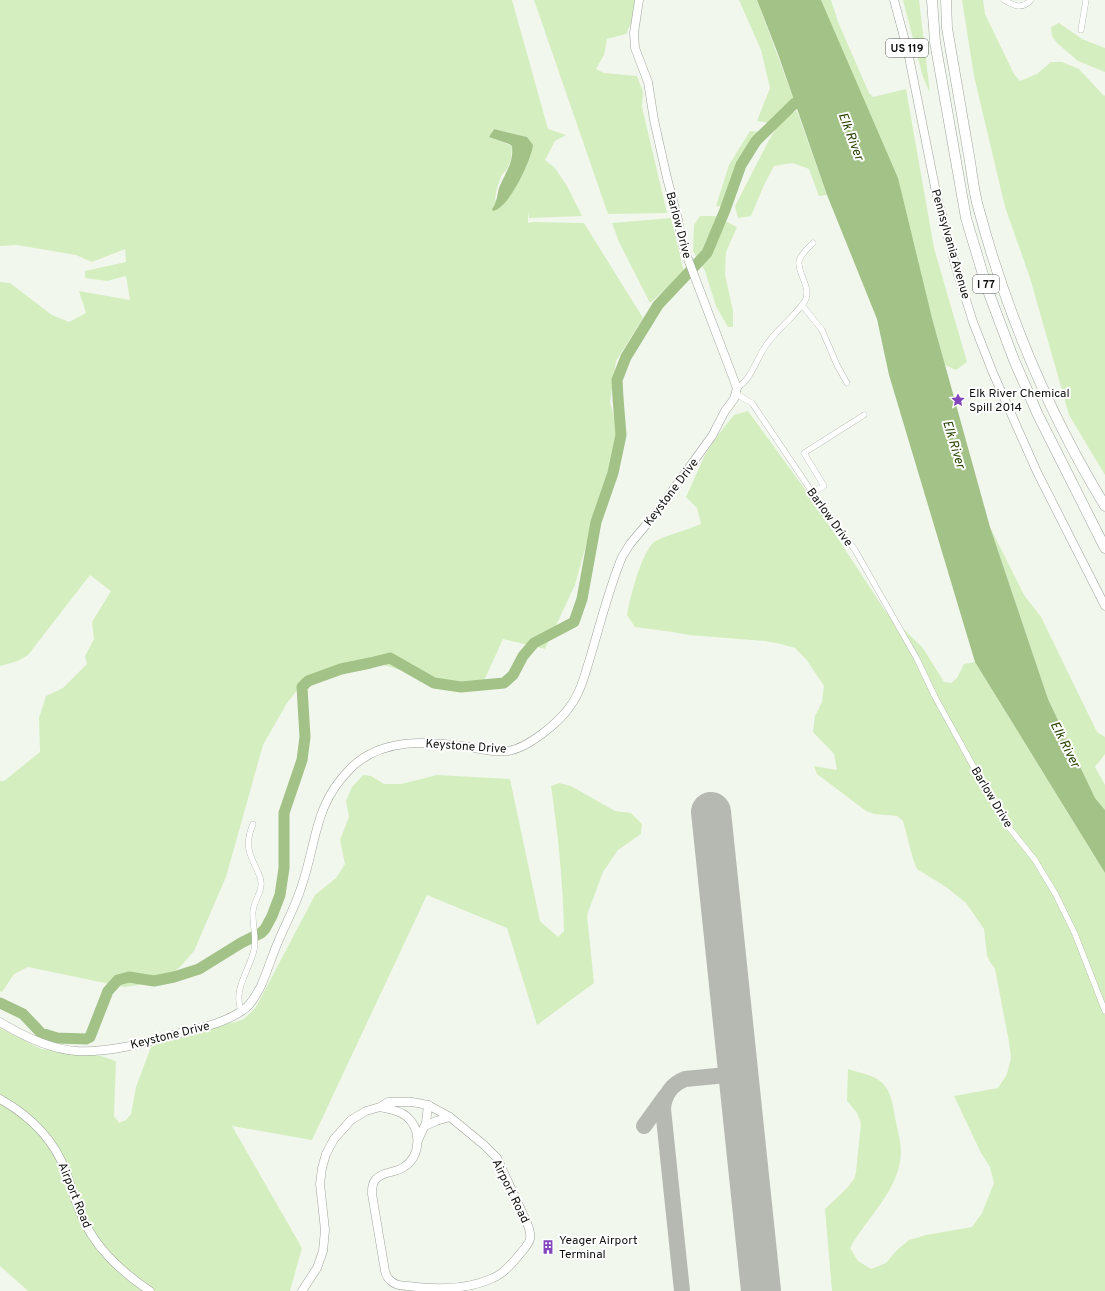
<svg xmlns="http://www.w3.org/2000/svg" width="1105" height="1291" font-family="Overpass,sans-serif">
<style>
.green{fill:#d5eebf;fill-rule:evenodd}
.water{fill:#a3c288}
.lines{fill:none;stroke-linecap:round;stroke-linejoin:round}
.river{stroke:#a3c288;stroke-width:11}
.taxiway{stroke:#b5b9b2;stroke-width:16}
.runway{stroke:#b5b9b2;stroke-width:40}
.street-casing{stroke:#9fa49c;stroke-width:6}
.secondary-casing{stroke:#9fa49c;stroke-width:9}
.primary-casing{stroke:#9fa49c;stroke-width:9}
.highway-casing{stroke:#9fa49c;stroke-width:11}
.street{stroke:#fff;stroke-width:5.5}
.secondary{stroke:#fff;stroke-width:8}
.primary{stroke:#fff;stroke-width:8}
.highway{stroke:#fff;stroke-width:10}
.labels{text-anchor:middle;stroke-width:4;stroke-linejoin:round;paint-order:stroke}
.shield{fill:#fff;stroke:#575856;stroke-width:1}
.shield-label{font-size:11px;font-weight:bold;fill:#0f110e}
.street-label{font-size:12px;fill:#0f110e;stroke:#fff}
.poi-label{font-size:12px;fill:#0f110e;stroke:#fff;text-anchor:start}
.water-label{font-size:13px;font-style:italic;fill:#274201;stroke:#fff}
</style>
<rect width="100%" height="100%" fill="#f2f7ee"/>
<!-- green -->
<g class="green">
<path d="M 0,0 L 512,0 L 548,129 L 566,135 L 555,141 L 545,160 L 555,168 L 567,186 L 582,216 L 529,218 L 528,212 L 528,223 L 533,222 L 584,223 L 643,318 L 616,361 L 610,402 L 618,431 L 614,463 L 591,527 L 575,585 L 545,649 L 503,639 L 483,683 L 445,687 L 417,675 L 370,661 L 342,667 L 303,683 L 287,703 L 263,745 L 226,877 L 194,951 L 180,967 L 160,982 L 124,987 L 28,967 L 14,974 L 2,992 L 0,991 L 0,781 L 4,781 L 40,752 L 39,718 L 46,696 L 63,688 L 87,664 L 85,656 L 94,639 L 92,622 L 111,591 L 90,575 L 28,655 L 18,661 L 0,666 L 0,282 L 10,283 L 52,315 L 69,322 L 86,313 L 79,291 L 130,300 L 126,276 L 107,281 L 85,278 L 85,271 L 126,262 L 125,249 L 92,262 L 76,255 L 17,245 L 0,246 ZM 493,129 L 527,137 L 532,149 L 522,175 L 503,205 L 495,200 L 496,192 L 501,176 L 507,169 L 511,159 L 512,146 L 490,137 Z"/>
<path d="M 534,0 L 636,0 L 631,23 L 626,34 L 607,39 L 604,55 L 596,69 L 604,73 L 637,76 L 643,92 L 642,107 L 667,213 L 608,214 Z"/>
<path d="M 739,0 L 757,0 L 794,100 L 770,123 L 757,121 L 770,88 L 761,50 Z"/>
<path d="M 821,0 L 831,0 L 838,22 L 869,93 L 873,97 L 906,89 L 934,248 L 967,362 L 956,370 L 945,365 L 932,318 Z"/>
<path d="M 903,0 L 919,0 L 930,93 L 923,77 Z"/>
<path d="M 962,0 L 983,0 L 985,14 L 1014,74 L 1020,81 L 1037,74 L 1051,62 L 1062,62 L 1079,69 L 1104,96 L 1105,95 L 1105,475 L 1069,415 L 1030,278 L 1005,207 L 974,76 Z"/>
<path d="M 1059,23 L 1082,39 L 1105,48 L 1105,72 L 1078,61 L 1057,43 L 1052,36 L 1051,27 Z"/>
<path d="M 797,111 L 827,195 L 819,196 L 809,169 L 793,163 L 774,166 L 764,185 L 751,216 L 738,218 L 735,206 L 769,140 L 784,116 Z"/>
<path d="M 750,131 L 763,132 L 743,156 L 733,178 L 725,207 L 716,206 L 729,165 Z"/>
<path d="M 700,216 L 715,216 L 737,227 L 726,252 L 725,275 L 733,311 L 733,327 L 728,327 L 716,306 L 705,271 L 693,251 L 694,225 Z"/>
<path d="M 671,218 L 684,272 L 650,303 L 619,242 L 612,223 Z"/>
<path d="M 748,411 L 812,499 L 886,612 L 923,648 L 944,682 L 951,683 L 957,678 L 964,664 L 975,662 L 1105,873 L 1105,1291 L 832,1291 L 825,1209 L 847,1188 L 854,1179 L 856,1172 L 861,1123 L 857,1113 L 847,1101 L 848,1069 C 857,1072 869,1074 877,1079 C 892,1087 893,1108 896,1122 C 898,1132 901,1142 901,1152 C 900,1190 867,1217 850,1248 L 858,1261 L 871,1269 L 886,1263 L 897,1250 L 909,1240 L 926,1235 L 972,1227 L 982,1213 L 994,1183 L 990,1167 L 981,1153 L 954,1096 L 998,1088 L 1007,1074 L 1011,1058 L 1009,1042 L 995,969 L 990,962 L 987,955 L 984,929 L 966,903 L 946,887 L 917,869 L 913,859 L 903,821 L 897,816 L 874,814 L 866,811 L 817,774 L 814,766 L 837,770 L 834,754 L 813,732 L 815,716 L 822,702 L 824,686 L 806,659 L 795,648 L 781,644 L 765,641 L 689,635 L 673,632 L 635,627 L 627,615 C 630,597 641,554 654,542 C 659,538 692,528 701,524 L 697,508 L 686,497 L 705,455 L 718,435 L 734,415 Z"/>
<path d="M 990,527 L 1024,595 L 1041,617 L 1097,732 L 1105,737 L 1105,754 L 1095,767 L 1105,785 L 1105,810 L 1095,798 L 1048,699 Z"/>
<path d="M 363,775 L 371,776 L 384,784 L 401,784 L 437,775 L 510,779 L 540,921 L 558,937 L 564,931 C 563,882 558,834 551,786 L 559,783 L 571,786 L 615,811 L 631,813 L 642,824 L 641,834 L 618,850 L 603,872 L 587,915 L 594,983 L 537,1025 L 507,928 L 427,895 L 312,1140 L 232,1126 L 302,1248 L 290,1291 L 28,1291 L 0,1266 L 0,1028 L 41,1049 L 101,1056 L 116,1061 L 114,1116 L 119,1123 L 126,1120 L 131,1114 L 136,1087 L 151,1047 L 200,1028 L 236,1022 L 244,1019 L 256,1007 L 315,895 L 336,878 L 345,864 L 340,840 L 349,817 L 346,801 L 352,787 Z"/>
</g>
<!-- water -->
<g class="water">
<path d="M 757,0 L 821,0 L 898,178 L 932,318 L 990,527 L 1048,699 L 1095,798 L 1105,810 L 1105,873 L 975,662 L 889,375 L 877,319 L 827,195 L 778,54 Z"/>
<path d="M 494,129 L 527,137 L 533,145 C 531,161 509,208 493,211 L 492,209 C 497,203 497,195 499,188 C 505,173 514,163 512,146 L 509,144 L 489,137 Z"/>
</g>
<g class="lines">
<!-- river -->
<path class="river" d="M 0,1003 L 23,1014 L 41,1033 L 57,1038 L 86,1039 L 90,1037 L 108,991 L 118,980 L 129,977 L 154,981 L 174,977 L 199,969 L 241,943 L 261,933 L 265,929 L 272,916 L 280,895 L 284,868 L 284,813 L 302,760 L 305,737 L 302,687 L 308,681 L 341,669 L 370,663 L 390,658 L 434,683 L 461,687 L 504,683 L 513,675 L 523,656 L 534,643 L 574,622 L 582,599 L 596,522 L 613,473 L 621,435 L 618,398 L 617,380 L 626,357 L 658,305 L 707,253 L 725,210 L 741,165 L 756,141 L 795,103"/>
<!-- taxiway -->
<g class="taxiway">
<path d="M 644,1126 L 665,1097"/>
<path d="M 682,1291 L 663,1109 C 664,1095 672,1084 685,1079 L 738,1074"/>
</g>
<!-- runway -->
<path class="runway" d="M 711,812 L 761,1291"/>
<defs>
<g id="street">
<path d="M 1004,0 C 1014,6 1022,10 1031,0"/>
<path d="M 1081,30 L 1086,0"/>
<path d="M 802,305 L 822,330 L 837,365 L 847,383"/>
<path d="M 737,388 C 751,379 755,363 763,350 C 774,331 793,319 805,301 C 812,287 797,273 799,261 C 801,254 808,248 813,243"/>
<path d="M 736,394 L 752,403 L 814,495 L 855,550 L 917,659 L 935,697 L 1003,820 L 1035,860 L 1056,895 L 1075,934 L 1105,1011"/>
<path d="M 812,493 L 824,486 L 804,453 L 864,415"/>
<path d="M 241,1011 C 233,988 249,972 254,950 C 257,938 252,924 253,911 C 254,901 261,893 261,885 C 262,879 259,875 257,870 C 248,852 245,843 253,824"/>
</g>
<g id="secondary">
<path d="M 0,1022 C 23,1036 49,1049 76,1051 C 111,1053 147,1042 180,1033 C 201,1028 225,1023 243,1010 C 251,1005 256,995 261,986 C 267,972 272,956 278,942 C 286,923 296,905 302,885 C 317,841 314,805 350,769 C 381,737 429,741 469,747 C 481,749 495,753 507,751 C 527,749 560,722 571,705 C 581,691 585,674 590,658 C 600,625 609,588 622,557 L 630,544 L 657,512 L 712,436 L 725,411 L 734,399 L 737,388 L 683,246 L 678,220 L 667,178 L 654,120 L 648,82 L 635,48 L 634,33 L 639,0"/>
<path d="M 0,1099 C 30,1116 54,1139 66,1172 C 72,1188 76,1205 84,1221 C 98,1251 123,1273 150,1291"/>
<path d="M 425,1126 L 436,1121 L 450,1117"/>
<path d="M 418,1140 L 426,1123 L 428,1105"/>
<path d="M 302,1291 L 317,1268 L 323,1251 L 325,1230 L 320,1184 L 322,1168 L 326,1154 L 334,1139 L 351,1120 L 366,1111 L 380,1107 L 388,1102 L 412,1102 L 428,1105 L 450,1117 L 484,1145 L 497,1158 L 527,1223 C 534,1240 529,1243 519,1255 C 512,1264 503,1274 493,1278 C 467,1290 437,1290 408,1286 C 402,1286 395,1285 391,1281 C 388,1279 386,1275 385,1271 L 372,1194 C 372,1188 372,1183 376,1179 C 383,1171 396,1173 404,1167 C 421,1156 422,1129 406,1116 C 399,1110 389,1109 380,1107"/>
</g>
<path id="primary" d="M 894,0 L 908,52 L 936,192 L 956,268 L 973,322 L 993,373 L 1037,472 L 1105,606"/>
<g id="highway">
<path d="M 932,0 L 935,42 L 966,218 L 987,288 L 1014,360 L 1038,415 L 1105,548"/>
<path d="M 946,0 L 947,28 C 954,69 961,110 968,150 C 972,170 973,191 979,210 C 1007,314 1049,414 1105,506"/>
</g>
</defs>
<!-- street casing -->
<use href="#street" class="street-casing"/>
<!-- secondary casing -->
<use href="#secondary" class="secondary-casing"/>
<!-- primary casing -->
<use href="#primary" class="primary-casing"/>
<!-- highway casing -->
<use href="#highway" class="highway-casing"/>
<!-- street -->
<use href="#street" class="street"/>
<!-- secondary -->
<use href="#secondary" class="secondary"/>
<!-- primary -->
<use href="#primary" class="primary"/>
<!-- highway -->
<use href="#highway" class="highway"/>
</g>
<!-- icons -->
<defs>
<symbol id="sight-bare" viewBox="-9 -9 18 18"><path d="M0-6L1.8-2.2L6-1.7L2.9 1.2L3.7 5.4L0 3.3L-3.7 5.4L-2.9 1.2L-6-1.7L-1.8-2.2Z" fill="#8245bb" stroke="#fff" stroke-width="2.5" paint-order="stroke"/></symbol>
<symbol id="building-bare" viewBox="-9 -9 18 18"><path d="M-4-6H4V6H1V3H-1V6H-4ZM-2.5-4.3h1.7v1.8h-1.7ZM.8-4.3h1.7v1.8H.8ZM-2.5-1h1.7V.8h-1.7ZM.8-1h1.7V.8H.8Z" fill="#8245bb" stroke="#fff" stroke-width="2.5" paint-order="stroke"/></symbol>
</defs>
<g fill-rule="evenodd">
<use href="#sight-bare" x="948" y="390" width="20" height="20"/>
<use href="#building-bare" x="538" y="1237" width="20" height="20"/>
</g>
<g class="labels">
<!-- shield labels -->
<g class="shield">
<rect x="886" y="39" width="42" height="18" rx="3"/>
<rect x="973" y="275" width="26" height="18" rx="3"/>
</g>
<g class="shield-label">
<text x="907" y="52">US 119</text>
<text x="986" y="288">I 77</text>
</g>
<!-- street labels -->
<g class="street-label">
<text transform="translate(679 225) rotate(75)" y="4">Barlow Drive</text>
<text transform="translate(951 244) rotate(74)" y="4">Pennsylvania Avenue</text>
<text transform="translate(671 492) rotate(-53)" y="4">Keystone Drive</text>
<text transform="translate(830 517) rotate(54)" y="4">Barlow Drive</text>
<text transform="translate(466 746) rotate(4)" y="4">Keystone Drive</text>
<text transform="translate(992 797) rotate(59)" y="4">Barlow Drive</text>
<text transform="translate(170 1035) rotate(-14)" y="4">Keystone Drive</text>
<text transform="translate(511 1191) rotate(64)" y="4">Airport Road</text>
<text transform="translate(75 1195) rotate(68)" y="4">Airport Road</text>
</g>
<!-- poi labels -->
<g class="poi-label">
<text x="969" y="397">Elk River Chemical<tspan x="969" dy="14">Spill 2014</tspan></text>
<text x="559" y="1244">Yeager Airport<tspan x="559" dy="14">Terminal</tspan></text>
</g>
<!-- water labels -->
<g class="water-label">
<text transform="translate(852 136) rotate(69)" y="5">Elk River</text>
<text transform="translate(955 444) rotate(73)" y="5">Elk River</text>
<text transform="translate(1066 744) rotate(63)" y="5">Elk River</text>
</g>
</g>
</svg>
